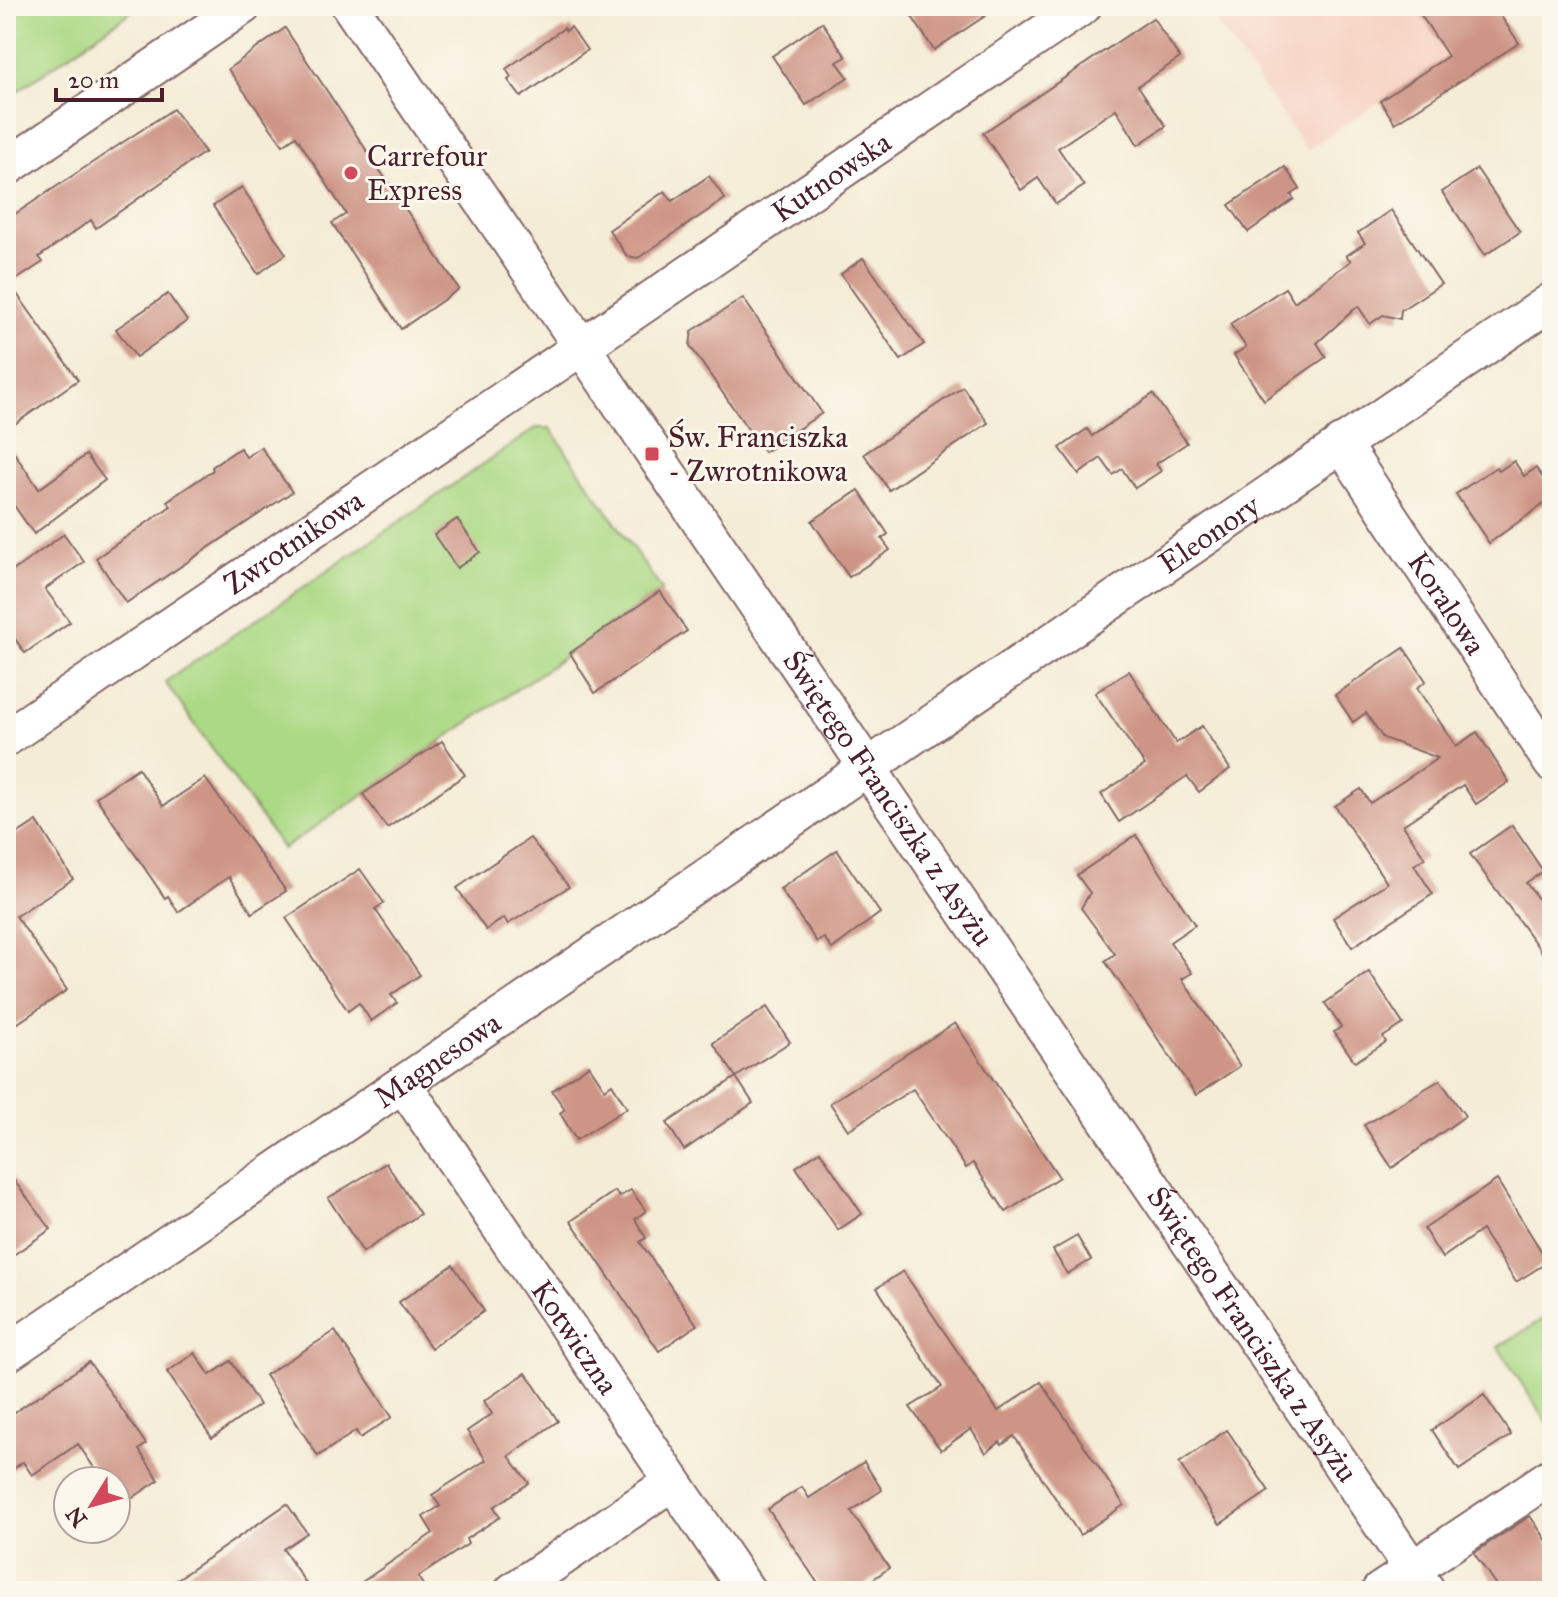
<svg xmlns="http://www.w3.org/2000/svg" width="1558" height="1597" font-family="'IM FELL Great Primer',serif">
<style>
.built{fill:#f6d2c3}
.green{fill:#acd985;stroke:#7b7c58;stroke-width:2}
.building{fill:#ce9586}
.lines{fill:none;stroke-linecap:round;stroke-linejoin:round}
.minor-casing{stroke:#866767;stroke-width:40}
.minor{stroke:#fff;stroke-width:36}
.poi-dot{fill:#d1495b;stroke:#fbf7ec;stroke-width:3}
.labels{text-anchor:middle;stroke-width:6;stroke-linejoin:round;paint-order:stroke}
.poi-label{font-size:30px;fill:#4a1f2b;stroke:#fbf7ec;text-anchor:start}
.street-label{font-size:30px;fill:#4a1f2b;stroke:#fbf7ec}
</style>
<rect width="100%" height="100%" fill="#fbf7ec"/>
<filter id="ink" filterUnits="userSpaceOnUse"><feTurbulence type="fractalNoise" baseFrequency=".0125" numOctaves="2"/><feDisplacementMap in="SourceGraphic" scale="16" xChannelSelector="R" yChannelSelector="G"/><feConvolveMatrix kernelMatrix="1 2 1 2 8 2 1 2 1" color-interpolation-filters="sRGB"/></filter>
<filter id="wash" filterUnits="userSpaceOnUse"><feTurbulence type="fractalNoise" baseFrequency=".006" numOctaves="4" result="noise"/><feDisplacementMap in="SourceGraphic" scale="32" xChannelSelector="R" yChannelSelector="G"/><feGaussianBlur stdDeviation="1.8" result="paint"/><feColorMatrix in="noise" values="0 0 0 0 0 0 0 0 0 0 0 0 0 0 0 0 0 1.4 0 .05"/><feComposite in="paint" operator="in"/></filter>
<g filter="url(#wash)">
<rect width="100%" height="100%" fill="#f4ecd6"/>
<!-- built -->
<path class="built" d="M 1205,6 L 1450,6 L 1473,40 L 1307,150 Z"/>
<!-- green -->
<g class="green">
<path d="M 6,6 L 139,6 L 6,99 Z"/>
<path d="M 536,428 L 550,428 L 662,590 L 283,849 L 165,682 Z"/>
<path d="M 1552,1313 L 1552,1430 L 1498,1347 Z"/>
</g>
<g id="blocks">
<!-- building -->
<g class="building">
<path d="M 905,6 L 1000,6 L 934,50 Z"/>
<path d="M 1415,6 L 1494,6 L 1519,43 L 1395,123 L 1380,101 L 1448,56 Z"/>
<path d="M 1153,18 L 1180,58 L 1138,86 L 1166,126 L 1138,145 L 1116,109 L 1058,148 L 1084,186 L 1056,204 L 1038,178 L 1021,190 L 983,133 Z"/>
<path d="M 822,22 L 846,57 L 837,62 L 848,77 L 806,105 L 772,56 Z"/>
<path d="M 571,27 L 587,50 L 521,97 L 508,80 L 511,77 L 506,69 L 564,28 L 566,31 Z"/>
<path d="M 285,28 L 459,289 L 401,329 L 332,223 L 346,214 L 296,136 L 283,145 L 228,69 Z"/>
<path d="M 173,109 L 205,152 L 96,228 L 91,220 L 39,257 L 43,262 L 10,284 L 78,380 L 6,430 L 6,220 Z"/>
<path d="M 1285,167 L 1300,189 L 1291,195 L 1294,199 L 1248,232 L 1229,205 Z"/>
<path d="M 1477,169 L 1520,232 L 1485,255 L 1442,192 Z"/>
<path d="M 709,176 L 725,199 L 638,258 L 627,256 L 609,230 L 665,191 L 672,201 Z"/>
<path d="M 242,187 L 286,254 L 258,274 L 213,206 Z"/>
<path d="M 1391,210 L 1441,284 L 1401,310 L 1400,319 L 1383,315 L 1370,324 L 1358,306 L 1317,343 L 1326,357 L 1264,400 L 1234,355 L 1246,347 L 1230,324 L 1285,288 L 1294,302 L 1351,261 L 1346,256 L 1365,243 L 1358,233 Z"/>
<path d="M 863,258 L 924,344 L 901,360 L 841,274 Z"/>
<path d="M 168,294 L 187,321 L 136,357 L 116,329 Z"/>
<path d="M 743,298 L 822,413 L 764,452 L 690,346 L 692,331 Z"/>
<path d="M 963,387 L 988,423 L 889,490 L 864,454 Z"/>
<path d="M 1153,394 L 1187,443 L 1156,464 L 1161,471 L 1135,488 L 1122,469 L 1113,475 L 1101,458 L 1079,474 L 1060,448 L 1087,429 L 1092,436 Z"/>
<path d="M 6,441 L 39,489 L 86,455 L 105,480 L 34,534 L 6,494 Z"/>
<path d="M 261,447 L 292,492 L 126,603 L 96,558 L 171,506 L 167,501 L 213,470 L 212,467 L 240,448 L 246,457 Z"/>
<path d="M 1514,461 L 1524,476 L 1536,468 L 1552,491 L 1552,498 L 1489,543 L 1456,494 L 1496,467 L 1499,471 Z"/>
<path d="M 859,490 L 888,534 L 882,539 L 890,550 L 849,577 L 812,521 Z"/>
<path d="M 457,519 L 480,552 L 457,568 L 434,535 Z"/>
<path d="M 64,534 L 84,562 L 45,589 L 70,622 L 25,653 L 6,626 L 6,576 Z"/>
<path d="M 660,591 L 687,631 L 595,693 L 570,653 Z"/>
<path d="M 1404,648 L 1426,681 L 1417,688 L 1456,746 L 1477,732 L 1509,782 L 1476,804 L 1463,785 L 1403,825 L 1425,858 L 1414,865 L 1433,894 L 1352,947 L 1333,918 L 1387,883 L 1335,806 L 1361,789 L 1370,803 L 1438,758 L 1383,738 L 1366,713 L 1353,722 L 1335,695 Z"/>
<path d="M 1129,671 L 1176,743 L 1202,726 L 1230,769 L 1199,792 L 1187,776 L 1119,822 L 1101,794 L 1145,765 L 1095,693 Z"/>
<path d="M 442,741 L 465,775 L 387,828 L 363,794 Z"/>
<path d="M 138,768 L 163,806 L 205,778 L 286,891 L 252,913 L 229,877 L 178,912 L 168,896 L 165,898 L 96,797 Z"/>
<path d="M 37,821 L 73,879 L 16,916 L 67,990 L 6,1031 L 6,841 Z"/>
<path d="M 1512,825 L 1543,871 L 1526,883 L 1552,917 L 1552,966 L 1470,854 Z"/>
<path d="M 1136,835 L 1195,925 L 1170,942 L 1192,973 L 1182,979 L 1240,1066 L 1196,1095 L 1105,961 L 1115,954 L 1081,908 L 1090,893 L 1077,875 Z"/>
<path d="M 530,838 L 569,887 L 508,924 L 504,918 L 486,930 L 457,888 Z"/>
<path d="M 837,850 L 880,913 L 832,949 L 824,938 L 817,942 L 780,889 Z"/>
<path d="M 360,869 L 384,903 L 375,909 L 420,975 L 391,995 L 397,1003 L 371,1021 L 359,1003 L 348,1011 L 286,918 Z"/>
<path d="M 1369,972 L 1403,1024 L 1383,1037 L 1386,1042 L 1355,1062 L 1334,1032 L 1341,1027 L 1325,1003 Z"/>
<path d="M 767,1007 L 790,1042 L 736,1077 L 713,1043 Z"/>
<path d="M 955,1023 L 1059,1177 L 1006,1212 L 973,1163 L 966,1168 L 913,1089 L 848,1130 L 830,1103 Z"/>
<path d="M 589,1065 L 605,1089 L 612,1084 L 627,1108 L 576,1140 L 560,1113 L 565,1109 L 552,1091 Z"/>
<path d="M 736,1077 L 753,1103 L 684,1150 L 667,1123 Z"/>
<path d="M 1440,1080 L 1465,1116 L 1392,1168 L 1364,1125 Z"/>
<path d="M 820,1151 L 862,1214 L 838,1230 L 796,1167 Z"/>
<path d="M 386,1163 L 420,1214 L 363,1252 L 328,1198 Z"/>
<path d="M 6,1170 L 51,1229 L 6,1260 Z"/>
<path d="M 1497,1180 L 1548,1262 L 1516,1282 L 1482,1230 L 1442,1258 L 1424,1229 Z"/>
<path d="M 631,1190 L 646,1211 L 635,1219 L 646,1238 L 640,1242 L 697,1325 L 659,1351 L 571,1221 L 615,1191 L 619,1197 Z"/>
<path d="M 1077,1236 L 1091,1260 L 1067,1274 L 1053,1250 Z"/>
<path d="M 453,1265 L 484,1311 L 431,1348 L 399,1302 Z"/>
<path d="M 903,1271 L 998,1411 L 1041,1382 L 1124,1505 L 1080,1535 L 1014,1436 L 1002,1445 L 1000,1442 L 986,1453 L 971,1429 L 941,1450 L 910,1407 L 942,1387 L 877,1288 Z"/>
<path d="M 335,1331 L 392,1417 L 360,1438 L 356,1431 L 318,1456 L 265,1375 Z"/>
<path d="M 195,1353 L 210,1375 L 231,1361 L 259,1405 L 212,1438 L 167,1372 Z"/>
<path d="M 89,1362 L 146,1444 L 139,1450 L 159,1480 L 116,1509 L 116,1481 L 103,1481 L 78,1444 L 32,1475 L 23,1462 L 6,1474 L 6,1418 Z"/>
<path d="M 526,1373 L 558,1421 L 509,1456 L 529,1483 L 494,1507 L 500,1517 L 466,1539 L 468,1544 L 418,1577 L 427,1591 L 349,1591 L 433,1533 L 423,1517 L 440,1506 L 432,1495 L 486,1460 L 467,1431 L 492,1414 L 484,1401 Z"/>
<path d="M 1484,1395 L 1511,1435 L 1459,1470 L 1432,1430 Z"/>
<path d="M 1227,1430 L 1269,1491 L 1220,1524 L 1179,1463 Z"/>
<path d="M 864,1462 L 882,1490 L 851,1511 L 889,1568 L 856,1591 L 823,1591 L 768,1509 L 802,1487 L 809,1498 Z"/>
<path d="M 287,1504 L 307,1533 L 283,1549 L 311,1591 L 160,1591 Z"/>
<path d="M 1530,1516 L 1552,1548 L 1552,1591 L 1500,1591 L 1474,1553 Z"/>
</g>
</g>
</g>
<g filter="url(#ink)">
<use href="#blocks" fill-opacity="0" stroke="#866767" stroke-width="2"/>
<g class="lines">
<defs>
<g id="minor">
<path id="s1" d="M 350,6 L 1427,1591"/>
<path d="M 6,168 L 243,6"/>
<path id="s2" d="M 1341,443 L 1552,763"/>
<path id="s3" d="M 6,738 L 1083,6"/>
<path id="s4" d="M 403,1084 L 747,1591"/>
<path id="s5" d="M 6,1354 L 1552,301"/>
<path d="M 513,1591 L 672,1482"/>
<path d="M 1380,1591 L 1552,1476"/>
</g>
</defs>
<!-- minor casing -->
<use href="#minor" class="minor-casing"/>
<!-- minor -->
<use href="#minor" class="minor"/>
</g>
</g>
<!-- markers -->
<g class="poi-dot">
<circle cx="351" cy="173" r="8"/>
<rect x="644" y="446" width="16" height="16" rx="4"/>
</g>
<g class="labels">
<!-- poi labels -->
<g class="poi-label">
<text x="367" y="166">Carrefour<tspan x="367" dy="34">Express</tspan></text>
<text x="668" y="447">Św. Franciszka<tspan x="668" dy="34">- Zwrotnikowa</tspan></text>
</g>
<!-- street labels -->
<g class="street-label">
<text dy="10" stroke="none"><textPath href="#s3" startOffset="998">Kutnowska</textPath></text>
<text dy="10" stroke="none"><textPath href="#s5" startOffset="1456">Eleonory</textPath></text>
<text dy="10" stroke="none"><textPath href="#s3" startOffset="348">Zwrotnikowa</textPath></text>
<text dy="10" stroke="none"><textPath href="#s2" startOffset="192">Koralowa</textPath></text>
<text dy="10" stroke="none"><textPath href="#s1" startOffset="958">Świętego Franciszka z Asyżu</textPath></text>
<text dy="10" stroke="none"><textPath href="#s5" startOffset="522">Magnesowa</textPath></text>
<text dy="10" stroke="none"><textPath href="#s1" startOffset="1606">Świętego Franciszka z Asyżu</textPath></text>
<text dy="10" stroke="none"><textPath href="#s4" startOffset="306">Kotwiczna</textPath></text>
</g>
</g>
<!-- margin -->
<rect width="1558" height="1597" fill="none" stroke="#fbf7ec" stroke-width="32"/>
<!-- north arrow -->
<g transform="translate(92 1505) rotate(233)"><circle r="38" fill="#fbf7ec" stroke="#b4a19f" stroke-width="2"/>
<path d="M0-6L14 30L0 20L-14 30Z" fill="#d1495b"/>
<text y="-12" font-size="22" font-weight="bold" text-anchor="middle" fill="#4a1f2b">N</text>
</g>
<!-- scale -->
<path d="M56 88v12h106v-12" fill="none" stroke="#4a1f2b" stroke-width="4"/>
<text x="68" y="88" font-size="24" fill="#4a1f2b" stroke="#fbf7ec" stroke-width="6" paint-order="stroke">20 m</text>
</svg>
